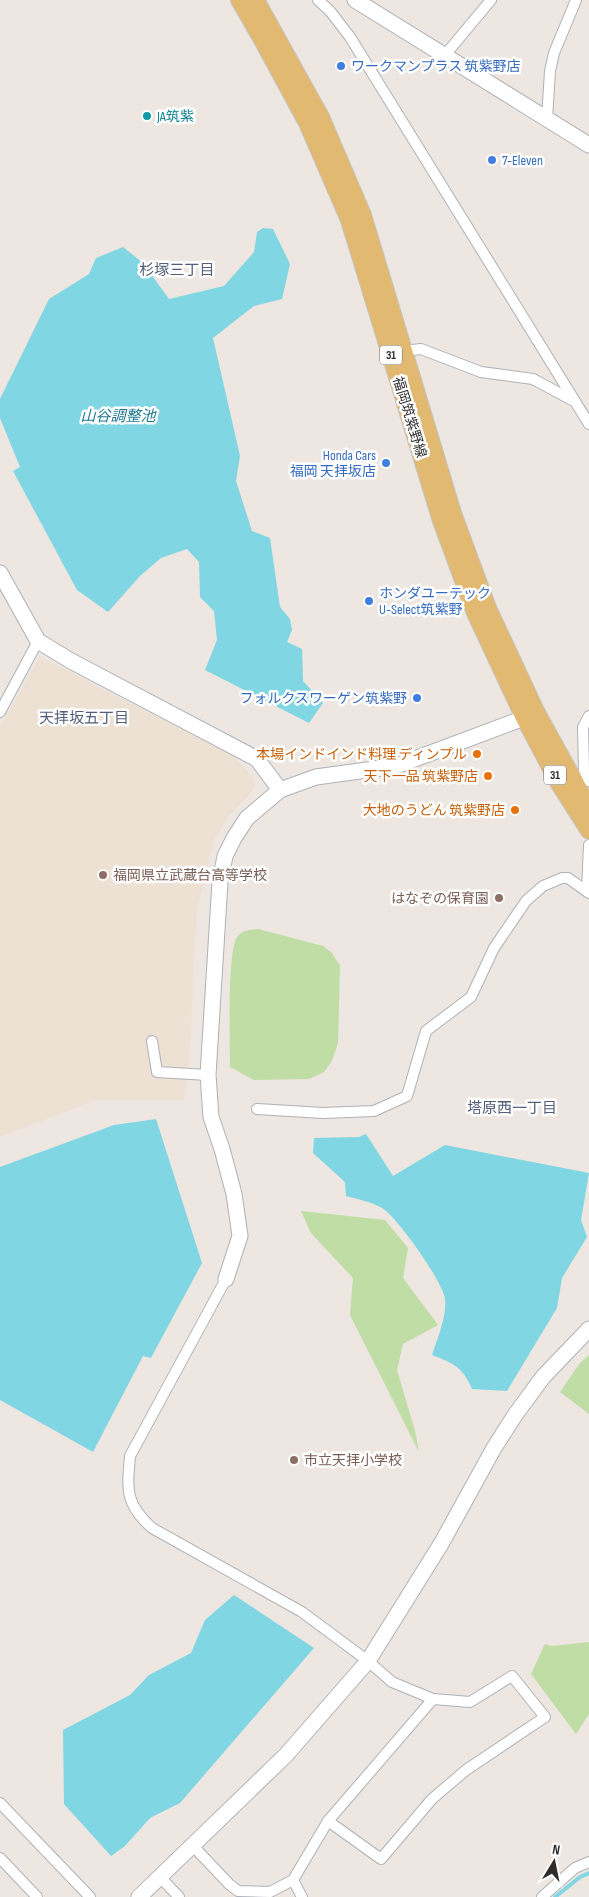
<svg xmlns="http://www.w3.org/2000/svg" width="589" height="1897" font-family="'Sofia Sans Condensed','Noto Sans JP',sans-serif">
<style>
.education{fill:#ece1d3}
.green{fill:#bfdda4}
.water{fill:#81d6e3}
.lines{fill:none;stroke-linecap:round;stroke-linejoin:round}
.stream{stroke:#81d6e3;stroke-width:4}
.street-casing{stroke:#aeb1b8;stroke-width:12}
.secondary-casing{stroke:#aeb1b8;stroke-width:17}
.primary-casing{stroke:#c4c4c4;stroke-width:18}
.street{stroke:#fff;stroke-width:10}
.secondary{stroke:#fff;stroke-width:15}
.primary{stroke:#e2b971;stroke-width:16}
.shop-dot{fill:#3f7fe0;stroke:#fff;stroke-width:2}
.culture-dot{fill:#0f9aa8;stroke:#fff;stroke-width:2}
.food-dot{fill:#e8710a;stroke:#fff;stroke-width:2}
.education-dot{fill:#8d6e63;stroke:#fff;stroke-width:2}
.labels{text-anchor:middle;stroke-width:5;stroke-linejoin:round;paint-order:stroke}
.shield{fill:#fff;stroke:#6c6c6c;stroke-width:1}
.shield-label{font-size:12px;font-weight:bold;fill:#2d2d2d}
.shop-label{font-size:14px;fill:#366cbe;stroke:#fff;text-anchor:start}
.culture-label{font-size:14px;fill:#0d838f;stroke:#fff;text-anchor:start}
.street-label{font-size:14px;fill:#2d2d2d;stroke:#fff}
.food-label{font-size:14px;fill:#c56008;stroke:#fff;text-anchor:end}
.education-label{font-size:14px;fill:#785e54;stroke:#fff;text-anchor:start}
.neighbourhood-label{font-size:15px;fill:#525e7a;stroke:#fff}
.water-label{font-size:15px;font-style:italic;fill:#1d7992;stroke:#fff}
</style>
<rect width="100%" height="100%" fill="#ede6e1"/>
<!-- education -->
<path class="education" d="M 40,657 L 232,755 L 252,776 L 255,786 L 249,795 L 229,815 L 214,840 L 197,910 L 189,1061 L 184,1100 L 96,1100 L 0,1137 L 0,727 Z"/>
<!-- green -->
<g class="green">
<path d="M 258,929 L 323,946 L 332,953 L 340,966 L 338,1043 L 332,1061 L 324,1072 L 309,1079 L 254,1080 L 230,1067 C 230,1045 227,952 237,937 C 242,930 250,930 258,929 Z"/>
<path d="M 301,1211 L 385,1220 L 408,1248 L 403,1278 L 438,1325 L 403,1344 L 397,1370 L 415,1431 L 419,1452 L 350,1315 L 353,1278 L 311,1233 Z"/>
<path d="M 589,1355 L 589,1414 L 560,1392 L 580,1363 Z"/>
<path d="M 589,1642 L 589,1714 L 576,1734 L 531,1674 L 545,1644 L 552,1646 Z"/>
</g>
<!-- water -->
<g class="water">
<path d="M 263,228 L 273,229 L 290,264 L 282,299 L 254,306 L 213,338 L 240,456 L 236,481 L 252,531 L 270,538 L 280,607 L 290,619 L 292,630 L 287,642 L 302,649 L 303,681 L 323,703 L 309,723 L 205,670 L 217,640 L 214,611 L 200,597 L 199,562 L 187,549 L 161,558 L 140,576 L 108,612 L 77,590 L 13,471 L 20,467 L 0,418 L 0,399 L 49,299 L 89,274 L 96,258 L 123,247 L 143,263 L 169,299 L 224,286 L 254,252 L 257,232 Z"/>
<path d="M 156,1119 L 202,1263 L 151,1358 L 143,1356 L 93,1452 L 0,1400 L 0,1167 L 114,1125 Z"/>
<path d="M 366,1134 L 393,1176 L 445,1145 L 589,1173 L 581,1220 L 587,1237 L 562,1278 L 557,1308 L 507,1391 L 472,1389 C 463,1367 453,1363 432,1355 C 437,1339 447,1317 445,1299 C 443,1282 398,1218 382,1208 C 372,1202 357,1199 346,1196 L 345,1182 L 313,1153 L 314,1138 L 359,1137 Z"/>
<path d="M 234,1595 L 314,1648 L 180,1803 L 150,1818 L 125,1846 L 111,1856 L 64,1804 L 63,1730 L 130,1695 L 149,1675 L 191,1653 L 205,1620 Z"/>
</g>
<g class="lines">
<!-- stream -->
<path class="stream" d="M 555,1897 L 580,1877 L 589,1873"/>
<defs>
<g id="street">
<path d="M 318,0 L 330,11 L 350,37 L 589,424"/>
<path d="M 445,55 L 491,0"/>
<path d="M 547,119 L 550,71 L 554,53 L 576,0"/>
<path d="M 403,351 L 421,349 L 481,372 L 533,379 L 572,400"/>
<path d="M 0,712 L 38,641"/>
<path d="M 589,716 L 583,727 L 584,770 L 589,781"/>
<path d="M 587,891 L 589,845"/>
<path d="M 152,1041 L 157,1072 L 208,1075"/>
<path d="M 257,1109 L 323,1113 L 374,1111 L 407,1096 L 426,1031 L 471,997 L 494,948 L 526,901 L 543,886 L 562,878 L 568,878 L 589,893"/>
<path d="M 226,1279 L 130,1456 C 127,1490 125,1504 152,1528 L 302,1612 L 368,1661 L 392,1682 L 433,1699 L 470,1702 L 512,1676 L 545,1717 L 466,1770 L 432,1799 L 381,1859 L 328,1821"/>
<path d="M 0,1803 L 90,1897"/>
<path d="M 193,1846 L 229,1884 L 238,1891 L 270,1892 L 293,1880 L 328,1821 L 433,1699"/>
<path d="M 0,1858 L 37,1897"/>
<path d="M 160,1877 L 179,1897"/>
<path d="M 293,1880 L 302,1897"/>
<path d="M 542,1897 L 575,1868 L 589,1862"/>
</g>
<g id="secondary">
<path d="M 355,0 L 589,145"/>
<path d="M 0,573 L 38,641 L 71,661 L 257,759 L 280,790"/>
<path d="M 226,1279 L 240,1236 L 234,1194 L 222,1149 L 211,1117 L 208,1075 L 220,882 L 225,856 L 234,838 L 247,818 L 280,790 L 316,777 L 396,766 L 524,718 L 533,713"/>
<path d="M 139,1897 L 286,1755 L 368,1661 L 441,1544 L 494,1448 L 515,1415 L 543,1377 L 589,1329"/>
</g>
<g id="primary">
<path d="M 239,0 L 261,38 L 307,123 L 349,220 L 441,521 L 475,613 L 524,718 L 559,784 L 589,831"/>
<path d="M 256,0 L 321,117 L 363,215 L 453,513 L 488,608 L 536,711 L 589,807"/>
</g>
</defs>
<!-- street casing -->
<use href="#street" class="street-casing"/>
<!-- secondary casing -->
<use href="#secondary" class="secondary-casing"/>
<!-- primary casing -->
<use href="#primary" class="primary-casing"/>
<!-- street -->
<use href="#street" class="street"/>
<!-- secondary -->
<use href="#secondary" class="secondary"/>
<!-- primary -->
<use href="#primary" class="primary"/>
</g>
<!-- markers -->
<g class="shop-dot">
<circle cx="341" cy="66" r="5"/>
<circle cx="492" cy="160" r="5"/>
<circle cx="386" cy="463" r="5"/>
<circle cx="369" cy="601" r="5"/>
<circle cx="417" cy="698" r="5"/>
</g>
<circle class="culture-dot" cx="147" cy="116" r="5"/>
<g class="food-dot">
<circle cx="477" cy="754" r="5"/>
<circle cx="488" cy="776" r="5"/>
<circle cx="515" cy="810" r="5"/>
</g>
<g class="education-dot">
<circle cx="103" cy="875" r="5"/>
<circle cx="499" cy="898" r="5"/>
<circle cx="294" cy="1460" r="5"/>
</g>
<g class="labels">
<!-- shield labels -->
<g class="shield">
<rect x="380" y="345.5" width="22" height="19" rx="4"/>
<rect x="544" y="765.5" width="22" height="19" rx="4"/>
</g>
<g class="shield-label">
<text x="391" y="359">31</text>
<text x="555" y="779">31</text>
</g>
<!-- shop labels -->
<g class="shop-label">
<text x="351" y="71">ワークマンプラス 筑紫野店</text>
<text x="502" y="165">7-Eleven</text>
<text x="376" y="460" text-anchor="end">Honda Cars<tspan x="376" dy="16">福岡 天拝坂店</tspan></text>
<text x="379" y="598">ホンダユーテック<tspan x="379" dy="16">U-Select筑紫野</tspan></text>
<text x="407" y="703" text-anchor="end">フォルクスワーゲン筑紫野</text>
</g>
<!-- culture labels -->
<g class="culture-label">
<text x="157" y="121">JA筑紫</text>
</g>
<!-- street labels -->
<g class="street-label">
<text transform="translate(410 417) rotate(73)" y="5">福岡筑紫野線</text>
</g>
<!-- food labels -->
<g class="food-label">
<text x="467" y="759">本場インドインド料理 ディンプル</text>
<text x="478" y="781">天下一品 筑紫野店</text>
<text x="505" y="815">大地のうどん 筑紫野店</text>
</g>
<!-- education labels -->
<g class="education-label">
<text x="113" y="880">福岡県立武蔵台高等学校</text>
<text x="489" y="903" text-anchor="end">はなぞの保育園</text>
<text x="304" y="1465">市立天拝小学校</text>
</g>
<!-- neighbourhood labels -->
<g class="neighbourhood-label">
<text x="177" y="275">杉塚三丁目</text>
<text x="84" y="723">天拝坂五丁目</text>
<text x="512" y="1113">塔原西一丁目</text>
</g>
<!-- water labels -->
<g class="water-label">
<text x="118" y="421">山谷調整池</text>
</g>
</g>
<!-- north arrow -->
<g transform="translate(554 1862) rotate(10)" stroke="#ffffff" stroke-width="4" paint-order="stroke">
<path d="M0-4L9 19L0 12L-9 19Z" fill="#2d2d2d"/>
<text y="-8" font-size="14" font-weight="bold" text-anchor="middle" fill="#2d2d2d">N</text>
</g>
</svg>
